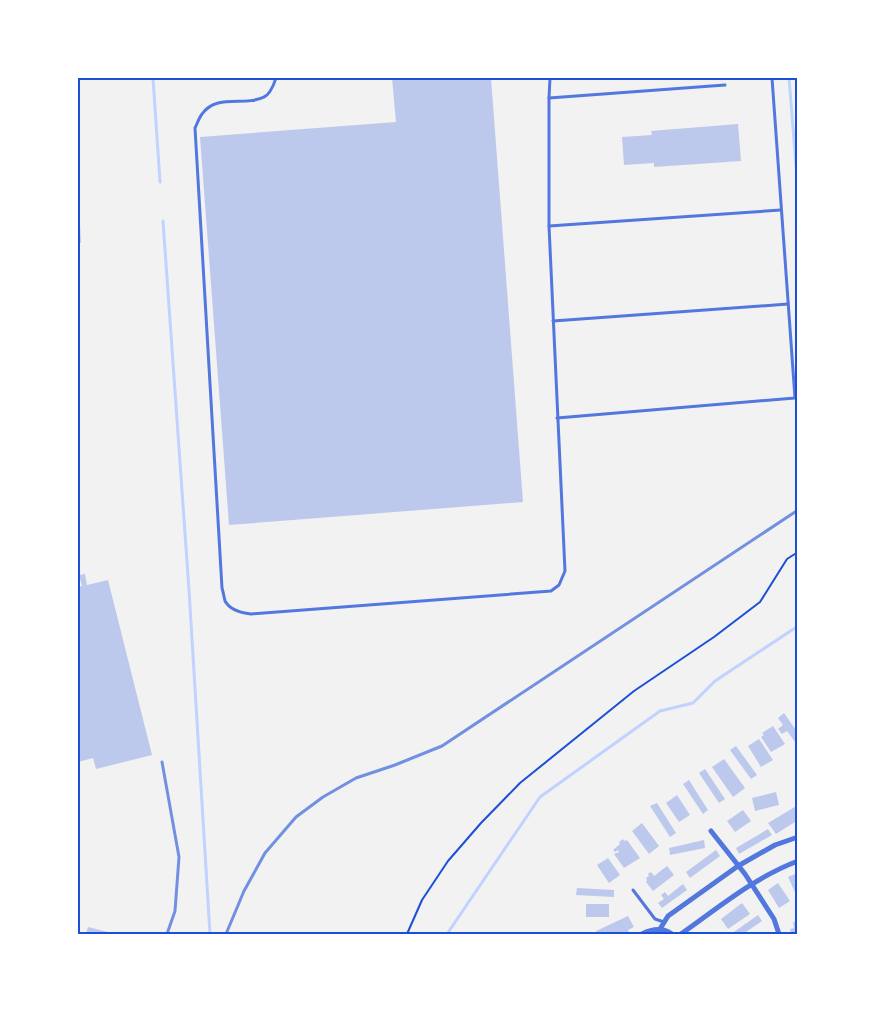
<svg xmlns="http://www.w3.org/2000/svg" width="875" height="1012" font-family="'Asap Condensed',sans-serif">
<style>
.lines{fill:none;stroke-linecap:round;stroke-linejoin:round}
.stream{stroke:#bfd3fe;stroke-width:3}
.building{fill:#bdc9ec}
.path{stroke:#1d4ed8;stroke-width:2}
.service{stroke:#5277de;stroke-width:3}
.minor{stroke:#5277de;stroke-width:5}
.rail{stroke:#7290e2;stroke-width:3}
.neatline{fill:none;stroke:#1d4ed8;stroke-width:2}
</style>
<rect width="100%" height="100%" fill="#f2f2f2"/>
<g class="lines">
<!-- stream -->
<g class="stream">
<path d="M 153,78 L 160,182"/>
<path d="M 789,78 L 798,190"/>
<path d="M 163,221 L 189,590 L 210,934"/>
<path d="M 447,934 L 540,797 L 660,711 L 693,703 L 715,681 L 798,626"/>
</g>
</g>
<!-- building -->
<g class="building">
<path d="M 392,78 L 491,78 L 523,502 L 229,525 L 200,137 L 396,122 Z"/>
<path d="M 738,124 L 741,161 L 654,167 L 654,163 L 624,165 L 622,137 L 652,135 L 651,131 Z"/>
<path d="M 78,224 L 80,224 L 81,243 L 78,243 Z"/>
<path d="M 85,574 L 87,585 L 108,580 L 152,755 L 96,769 L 93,758 L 78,762 L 78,587 L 82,586 L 79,575 Z"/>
<path d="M 784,713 L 798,733 L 798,746 L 787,731 L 782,734 L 778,729 L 783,725 L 778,718 Z"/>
<path d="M 773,726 L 785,744 L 771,752 L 761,737 L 764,735 L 762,733 Z"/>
<path d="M 759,739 L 773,760 L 761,767 L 748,746 Z"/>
<path d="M 736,746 L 757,775 L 751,779 L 730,750 Z"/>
<path d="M 724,759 L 745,788 L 733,797 L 712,767 Z"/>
<path d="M 705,769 L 725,799 L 719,803 L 699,773 Z"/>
<path d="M 689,780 L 708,810 L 703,814 L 683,784 Z"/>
<path d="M 776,792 L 779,805 L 755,811 L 752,798 Z"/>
<path d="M 677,795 L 690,815 L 679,822 L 666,803 Z"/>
<path d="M 657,803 L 676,833 L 670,837 L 650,806 Z"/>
<path d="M 798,805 L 798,820 L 776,834 L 768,823 Z"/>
<path d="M 743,810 L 751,821 L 735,832 L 727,821 Z"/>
<path d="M 642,823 L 659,846 L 649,854 L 632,831 Z"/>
<path d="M 768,829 L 772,835 L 739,854 L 736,848 Z"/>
<path d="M 623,839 L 624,841 L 627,840 L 640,858 L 624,868 L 614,854 L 619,852 L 618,850 L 615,852 L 613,850 L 620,844 L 619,842 Z"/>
<path d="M 704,840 L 705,848 L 670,855 L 669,848 Z"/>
<path d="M 716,850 L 720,856 L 690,878 L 686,872 Z"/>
<path d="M 608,858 L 620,875 L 609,883 L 597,865 Z"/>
<path d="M 667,866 L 674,875 L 653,891 L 646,882 L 647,880 L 646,878 L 649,876 L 648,874 L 651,872 L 654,876 Z"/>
<path d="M 795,874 L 798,881 L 798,899 L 788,877 Z"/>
<path d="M 778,883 L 790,901 L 779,908 L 768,890 Z"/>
<path d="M 683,884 L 687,890 L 662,908 L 658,903 L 664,899 L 661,895 L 665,892 L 668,896 Z"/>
<path d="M 577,888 L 614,890 L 614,897 L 576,895 Z"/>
<path d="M 742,903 L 750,914 L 728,929 L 721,919 Z"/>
<rect x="586" y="904" width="23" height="13"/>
<path d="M 758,915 L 762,921 L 743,934 L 731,934 Z"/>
<path d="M 628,916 L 634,927 L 628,930 L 630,934 L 598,934 L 596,931 Z"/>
<path d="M 798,921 L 798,934 L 791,934 L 790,929 L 794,928 L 793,922 Z"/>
<path d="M 88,927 L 116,934 L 86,934 Z"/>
</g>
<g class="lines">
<!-- path -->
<path class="path" d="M 407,934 L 422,900 L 448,861 L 481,823 L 520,783 L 634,691 L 714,637 L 760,602 L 787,559 L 798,552"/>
<!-- service -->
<g class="service">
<path d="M 276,78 C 274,84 271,94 264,97 C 245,107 217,93 202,114 C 199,118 197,124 195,128 L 222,588 C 223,591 224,597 225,601 C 230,610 242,613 251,614 L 551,591 L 559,585 L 565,571 L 549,226 L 549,98 L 550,78"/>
<path d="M 549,98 L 725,85"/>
<path d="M 549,226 L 781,210"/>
<path d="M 553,321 L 788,304"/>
<path d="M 557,418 L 795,398 L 772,78"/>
<path d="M 633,890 L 655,919 L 664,922"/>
</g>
<!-- minor -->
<g class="minor">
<path d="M 711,831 L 745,874 L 774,919 L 779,934"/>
<path d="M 660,929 L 668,916 L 738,866 L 775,845 L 798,837"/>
<path d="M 642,934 C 652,929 662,927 672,934"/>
<path d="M 681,934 C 718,908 755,877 798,861"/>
</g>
<!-- rail -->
<g class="rail">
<path d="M 162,762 L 179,857 L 175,911 L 167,934"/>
<path d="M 226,934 L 244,891 L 265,853 L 296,817 L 323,797 L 356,778 L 395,765 L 442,746 L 798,510"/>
</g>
</g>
<!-- border -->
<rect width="875" height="1012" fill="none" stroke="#ffffff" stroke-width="158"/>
<rect x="79" y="79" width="717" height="854" class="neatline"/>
</svg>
